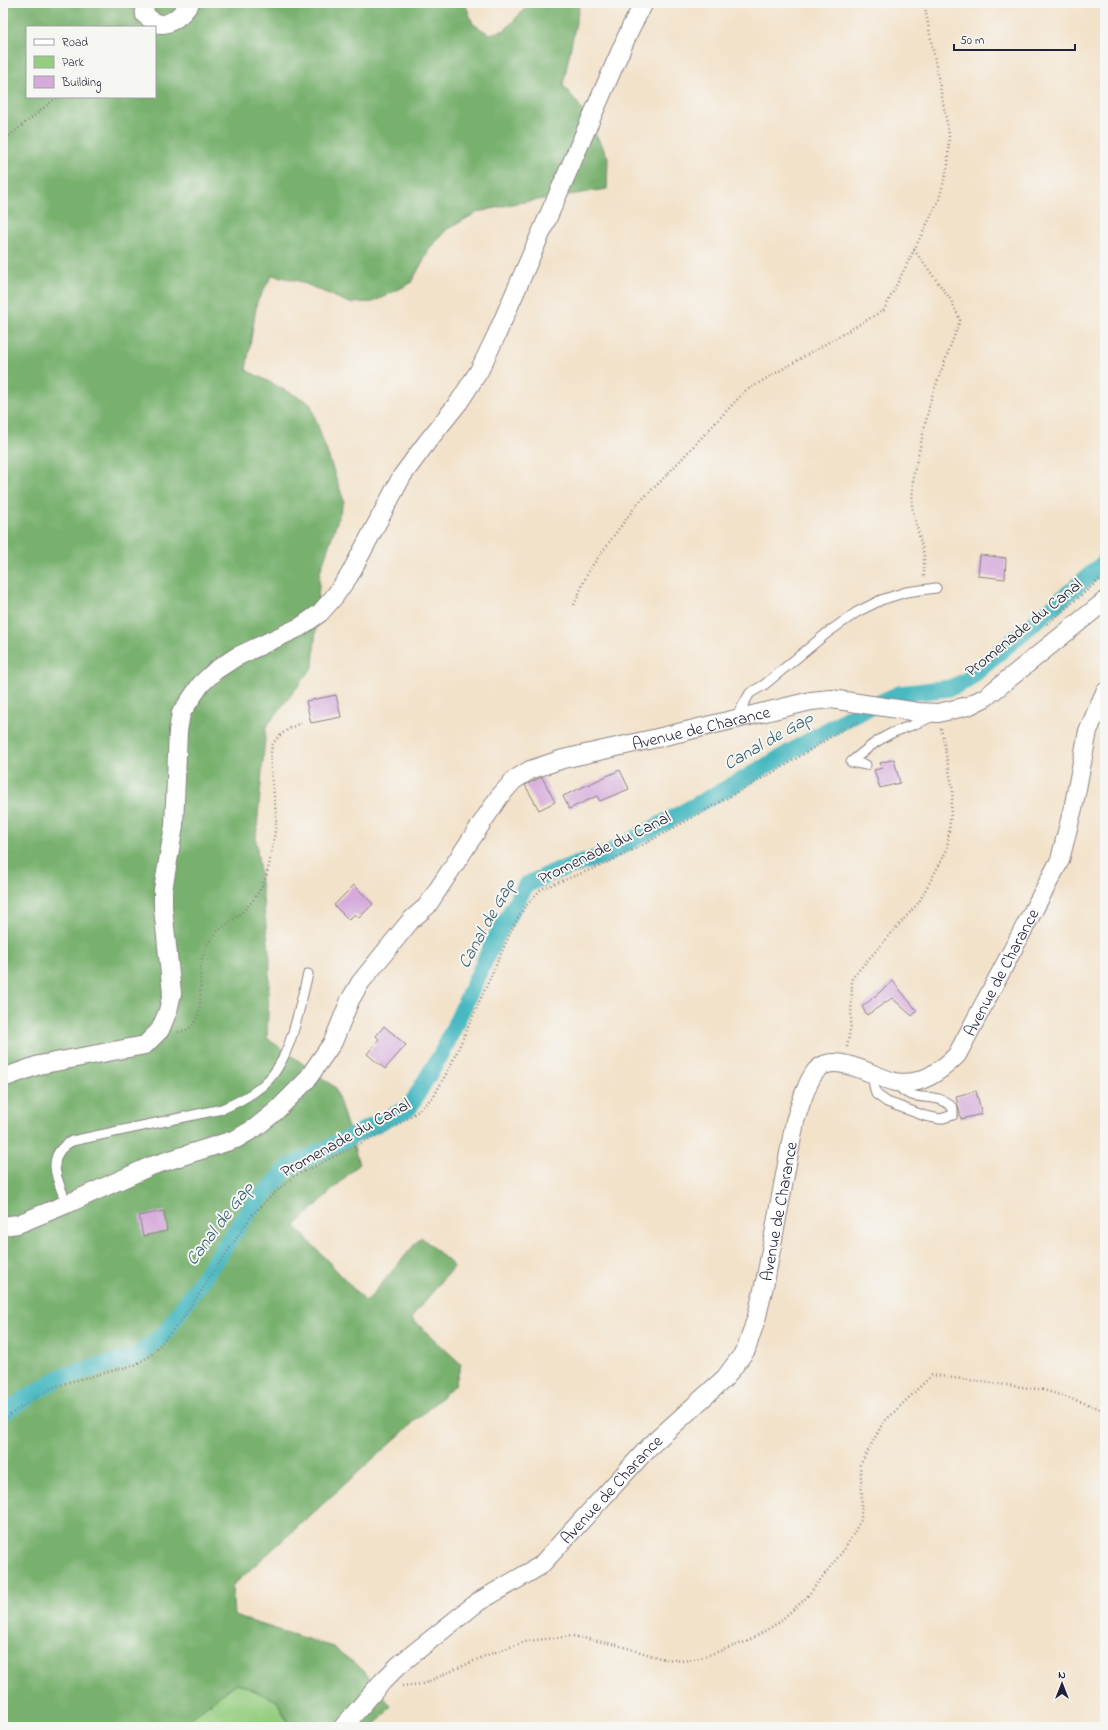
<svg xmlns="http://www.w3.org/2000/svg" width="1108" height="1730" font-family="'Indie Flower',sans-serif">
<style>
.green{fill:#96ce80;stroke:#5c785e}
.forest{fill:#78b16e;stroke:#4d6a54;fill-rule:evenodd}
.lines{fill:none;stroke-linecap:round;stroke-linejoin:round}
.canal{stroke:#4ab9c1;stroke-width:17}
.building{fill:#d6aadb}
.lane-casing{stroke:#8a8282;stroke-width:11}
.street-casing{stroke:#8a8282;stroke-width:20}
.path{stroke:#8a8282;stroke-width:2.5;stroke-dasharray:1 3;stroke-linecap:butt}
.lane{stroke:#fff;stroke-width:9}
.street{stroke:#fff;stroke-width:18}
.labels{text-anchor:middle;stroke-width:4;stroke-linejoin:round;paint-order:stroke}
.street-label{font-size:17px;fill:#22223b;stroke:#f6f6f2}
.water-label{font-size:18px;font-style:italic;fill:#325e71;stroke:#f6f6f2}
</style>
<rect width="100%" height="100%" fill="#f6f6f2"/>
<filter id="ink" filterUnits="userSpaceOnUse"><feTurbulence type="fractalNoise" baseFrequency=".025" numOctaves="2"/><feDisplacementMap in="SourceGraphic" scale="8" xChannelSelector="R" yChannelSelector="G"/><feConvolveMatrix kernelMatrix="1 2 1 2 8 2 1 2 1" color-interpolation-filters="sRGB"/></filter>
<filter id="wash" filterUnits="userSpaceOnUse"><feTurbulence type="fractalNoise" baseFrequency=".012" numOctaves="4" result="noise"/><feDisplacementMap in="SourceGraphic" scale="16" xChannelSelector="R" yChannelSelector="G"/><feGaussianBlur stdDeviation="0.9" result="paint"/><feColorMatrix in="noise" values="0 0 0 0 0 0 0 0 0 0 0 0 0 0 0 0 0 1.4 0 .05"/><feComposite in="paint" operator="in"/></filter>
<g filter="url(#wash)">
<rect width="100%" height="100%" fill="#f3e2ca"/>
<!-- green -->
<path class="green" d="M 237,1683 L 277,1701 L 290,1727 L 180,1727 L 186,1721 Z"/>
<!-- forest -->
<path class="forest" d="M 3,3 L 465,3 L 473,24 L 489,34 L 505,30 L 530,3 L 580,3 L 563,85 L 579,105 L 608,157 L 607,189 L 512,204 L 478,212 L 446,230 L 430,248 L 411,283 L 373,302 L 349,303 L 299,281 L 272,275 L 257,302 L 246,370 L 310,403 L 344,501 L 320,572 L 313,667 L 266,727 L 256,839 L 270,959 L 267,1038 L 335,1087 L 359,1164 L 295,1226 L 366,1302 L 421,1237 L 454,1266 L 411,1318 L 461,1364 L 455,1385 L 232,1586 L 234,1616 L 333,1647 L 363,1670 L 391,1706 L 374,1727 L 290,1727 L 277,1701 L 237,1683 L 186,1721 L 180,1727 L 3,1727 ZM 27,27 L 155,27 L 155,97 L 27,97 Z"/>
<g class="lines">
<!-- canal -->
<path class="canal" d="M 3,1413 L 60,1377 L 137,1356 L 165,1333 L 252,1207 L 289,1167 L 409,1108 L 443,1051 L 494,941 L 526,885 L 556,871 L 603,856 L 742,780 L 853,715 L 899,694 L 950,688 L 966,681 L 1105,562"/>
</g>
<g id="blocks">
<!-- building -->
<g class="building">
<path d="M 980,555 L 1006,558 L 1005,579 L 978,576 Z"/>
<path d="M 336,695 L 341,717 L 311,723 L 306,701 Z"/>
<path d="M 894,759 L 900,783 L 880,788 L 874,770 L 882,768 L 880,763 Z"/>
<path d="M 620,770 L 629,789 L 600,801 L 597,796 L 569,809 L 563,796 Z"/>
<path d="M 542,777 L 555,802 L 539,810 L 525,785 Z"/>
<path d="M 354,885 L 373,904 L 359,918 L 355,914 L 349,920 L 334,905 Z"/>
<path d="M 893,981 L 917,1011 L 912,1016 L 892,998 L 867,1015 L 862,1007 Z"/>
<path d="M 384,1026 L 406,1045 L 385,1069 L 367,1054 L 379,1039 L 376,1036 Z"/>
<path d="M 976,1091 L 982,1114 L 961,1119 L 956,1096 Z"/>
<path d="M 164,1211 L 167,1231 L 143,1236 L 139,1216 Z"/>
</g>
</g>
</g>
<g filter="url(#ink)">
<use href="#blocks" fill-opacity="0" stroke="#8a8282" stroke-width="1"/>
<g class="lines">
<defs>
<g id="lane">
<path d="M 735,719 L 750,693 L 764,685 L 827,633 L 857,612 L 881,600 L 906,592 L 936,588"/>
<path d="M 866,765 L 851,762 C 864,751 877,740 892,733 C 906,727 920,723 933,716"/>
<path d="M 871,1073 L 876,1094 L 887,1102 L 925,1116 L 940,1119 L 953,1115 L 953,1108 C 937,1091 921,1102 905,1092 C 902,1090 899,1086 896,1083"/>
<path d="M 67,1204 C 58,1181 43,1156 72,1141 L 222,1109 C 243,1100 266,1088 278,1067 C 294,1041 300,1004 308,974"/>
</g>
<g id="street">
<path d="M 144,3 L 145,15 C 148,17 152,21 156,23 C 169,28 184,13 190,3"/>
<path d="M 3,1078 L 39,1065 L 145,1045 L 160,1030 L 168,1011 L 172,993 L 163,908 L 163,890 L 174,826 L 178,731 L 181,713 L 201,684 L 216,670 L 236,657 L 300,627 L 320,613 L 334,597 L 349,576 L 402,476 L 427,442 L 459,402 L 479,371 L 496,336 L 631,27 L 644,3"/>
<path id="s1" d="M 3,1226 L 18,1224 L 67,1204 L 151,1166 L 236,1139 L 255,1128 L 276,1111 L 306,1081 L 333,1042 L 350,1000 L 360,983 L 411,920 L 427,906 L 499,797 L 514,780 L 530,770 L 563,759 L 657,738 L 811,701 L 831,699 L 918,712 L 938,713 L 968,706 L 986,697 L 1105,601"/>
<path id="s2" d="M 343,1727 L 382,1682 L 399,1665 L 478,1602 L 540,1566 L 649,1447 L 725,1378 L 746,1350 L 757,1316 L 766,1277 L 795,1121 C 800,1106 806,1084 815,1072 C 833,1049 873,1077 895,1082 C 920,1087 941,1071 957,1055 L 1060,860 L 1074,804 L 1088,731 L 1105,692"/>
</g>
</defs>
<!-- lane casing -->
<use href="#lane" class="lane-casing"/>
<!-- street casing -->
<use href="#street" class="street-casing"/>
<!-- path -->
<g class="path">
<path d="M 3,141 L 57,97"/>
<path d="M 914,250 L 951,300 L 960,320 L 931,399 L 913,477 L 912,507 L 924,555 L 924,579"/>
<path d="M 574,605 L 589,570 L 637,504 L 661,481 L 745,391 L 884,310 L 939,200 L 948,165 L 949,134 L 924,3"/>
<path d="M 1047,624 L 1105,575"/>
<path d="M 178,1032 C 213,1028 194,979 203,956 C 204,952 206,946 209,942 C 216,930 228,924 238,916 C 245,910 253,901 258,893 C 266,882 269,866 271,853 C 273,843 275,833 276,823 C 277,804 266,758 273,744 C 279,733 291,728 302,722"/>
<path d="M 847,1047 L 851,1024 L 852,978 L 919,902 L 947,850 L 953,791 L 941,728"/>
<path d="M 3,1419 L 51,1388 L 69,1382 L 135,1365 L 150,1356 L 180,1322 L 252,1215 L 271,1196 L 293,1177 L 397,1125 L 417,1112 L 434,1096 L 450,1067 L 513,927 L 524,908 L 541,889 L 600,866 L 641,846 L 786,765 L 843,729 L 860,721"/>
<path d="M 1103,1450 L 1105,1437"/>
<path d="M 402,1686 L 423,1684 L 487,1655 L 528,1641 L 573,1636 L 617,1645 L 660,1658 L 682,1661 L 700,1658 L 748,1641 L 778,1623 L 806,1598 L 846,1547 L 861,1520 L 862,1492 L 860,1465 L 883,1423 L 932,1375 L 1044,1390 L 1099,1408 L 1105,1418"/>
</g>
<!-- lane -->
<use href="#lane" class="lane"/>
<!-- street -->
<use href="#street" class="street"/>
</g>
</g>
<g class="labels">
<!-- street labels -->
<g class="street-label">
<text transform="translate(1023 627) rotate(-39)" y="6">Promenade du Canal</text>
<text dy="6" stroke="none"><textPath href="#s1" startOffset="904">Avenue de Charance</textPath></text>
<text transform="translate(604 847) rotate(-26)" y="6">Promenade du Canal</text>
<text dy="6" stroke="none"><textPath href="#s2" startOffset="1093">Avenue de Charance</textPath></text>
<text transform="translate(345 1137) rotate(-29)" y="6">Promenade du Canal</text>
<text dy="6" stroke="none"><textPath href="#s2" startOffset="698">Avenue de Charance</textPath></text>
<text dy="6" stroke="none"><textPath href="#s2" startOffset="361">Avenue de Charance</textPath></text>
</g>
<!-- water labels -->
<g class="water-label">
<text transform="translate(768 740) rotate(-30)" y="6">Canal de Gap</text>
<text transform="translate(486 923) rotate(-61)" y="6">Canal de Gap</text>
<text transform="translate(219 1223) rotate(-53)" y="6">Canal de Gap</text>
</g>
</g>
<!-- margin -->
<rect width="1108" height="1730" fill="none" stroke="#f6f6f2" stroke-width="16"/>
<!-- legend -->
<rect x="26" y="26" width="130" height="72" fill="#f6f6f2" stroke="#a1a1a9"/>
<rect x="34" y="39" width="20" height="6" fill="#ffffff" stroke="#a1a1a9"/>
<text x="62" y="46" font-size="12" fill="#22223b">Road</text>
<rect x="34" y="56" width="20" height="12" fill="#96ce80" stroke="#a1a1a9"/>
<text x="62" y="66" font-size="12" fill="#22223b">Park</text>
<rect x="34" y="76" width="20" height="12" fill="#d6aadb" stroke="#a1a1a9"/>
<text x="62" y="86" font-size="12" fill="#22223b">Building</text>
<!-- north arrow -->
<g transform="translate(1062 1684)" stroke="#f6f6f2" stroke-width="3" paint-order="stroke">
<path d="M0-3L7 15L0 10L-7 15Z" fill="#22223b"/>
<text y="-6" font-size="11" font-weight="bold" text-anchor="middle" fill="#22223b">N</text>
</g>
<!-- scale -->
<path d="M954 44v6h121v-6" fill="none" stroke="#22223b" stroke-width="2"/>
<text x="960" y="44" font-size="12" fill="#22223b" stroke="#f6f6f2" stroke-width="3" paint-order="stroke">50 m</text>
</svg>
